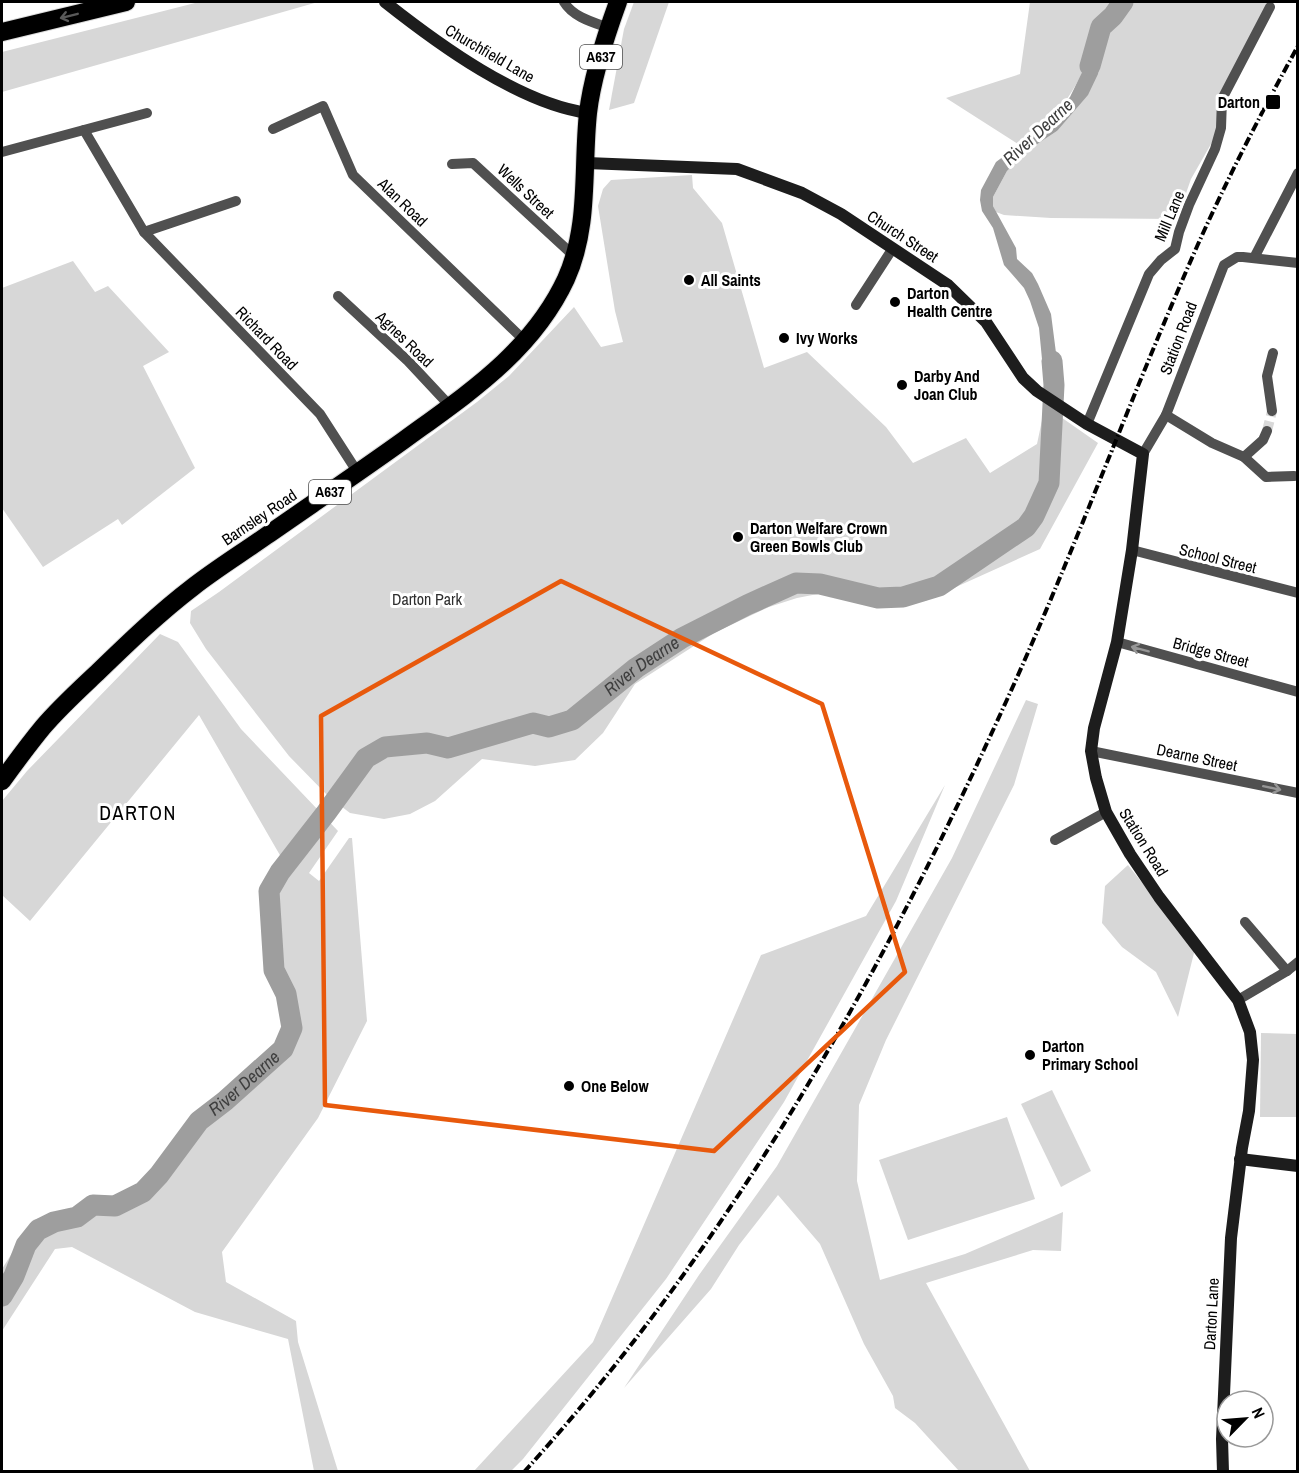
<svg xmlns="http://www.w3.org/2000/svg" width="1299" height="1473" font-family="'Archivo Narrow',sans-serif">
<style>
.green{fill:#d7d7d7}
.water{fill:#9e9e9e}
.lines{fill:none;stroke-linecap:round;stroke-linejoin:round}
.river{stroke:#9e9e9e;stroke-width:21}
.street-tunnel{stroke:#d9d9d9;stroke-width:10;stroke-dasharray:10 5;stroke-linecap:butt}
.highway-casing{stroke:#dbdbdb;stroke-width:20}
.street{stroke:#505050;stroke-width:10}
.secondary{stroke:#1d1d1d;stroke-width:12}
.highway{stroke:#000;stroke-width:18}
.rail{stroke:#000;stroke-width:4;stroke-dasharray:9 3 1.5 3;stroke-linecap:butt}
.oneway{stroke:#595959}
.oneway2{stroke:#969696}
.marked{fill:none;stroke:#e8590c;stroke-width:4.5;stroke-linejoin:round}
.poi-dot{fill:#000;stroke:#fff;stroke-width:2}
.labels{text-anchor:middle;stroke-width:6;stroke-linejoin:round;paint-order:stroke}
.shield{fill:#fff;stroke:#4c4c4c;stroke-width:1.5}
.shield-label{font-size:15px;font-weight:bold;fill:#000}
.street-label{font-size:16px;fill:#000;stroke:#fff}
.poi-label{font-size:16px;font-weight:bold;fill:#000;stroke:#fff;text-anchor:start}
.park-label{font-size:16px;fill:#2e2e2e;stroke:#fff}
.water-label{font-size:18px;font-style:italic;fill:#3f3f3f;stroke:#fff}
.quarter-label{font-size:20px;letter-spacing:1.5px;fill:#000;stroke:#fff}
</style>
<rect width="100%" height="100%" fill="#fff"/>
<!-- green -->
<g class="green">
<path d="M 199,2 L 318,2 L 2,92 L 2,52 Z"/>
<path d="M 634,2 L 669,2 L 634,103 L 609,110 L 624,29 Z"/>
<path d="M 1030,2 L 1273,2 L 1222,98 L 1215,137 L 1191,179 L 1177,219 L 1051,218 L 1004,215 L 996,212 L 993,206 L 993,197 L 1007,171 L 1027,151 L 1057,131 L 1101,54 L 1103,38 L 1095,38 C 1083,82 1058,121 1018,144 L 946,98 L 1020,74 Z"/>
<path d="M 692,175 L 693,188 L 722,223 L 764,368 L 807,352 L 886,427 L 913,463 L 966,438 L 990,473 L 1037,444 L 1045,406 L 1098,443 L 1040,549 L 925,601 L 888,604 L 828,592 L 797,598 L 769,607 L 714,633 L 635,684 L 603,733 L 575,760 L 535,766 L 482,759 L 435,801 L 410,814 L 384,819 L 350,813 L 329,797 L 289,756 L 206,649 L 190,623 L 191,611 L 219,592 L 477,402 L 509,376 L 574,307 L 601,347 L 623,342 L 615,311 L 598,206 L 603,189 L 611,180 Z"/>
<path d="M 73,261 L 95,292 L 108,286 L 169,352 L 143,366 L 195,468 L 122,525 L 118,519 L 43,567 L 2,508 L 2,288 Z"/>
<path d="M 160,634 L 178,642 L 241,729 L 338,831 L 309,873 L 319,881 L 349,838 L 352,838 L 367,1021 L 318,1118 L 222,1252 L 226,1282 L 296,1321 L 298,1342 L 338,1471 L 314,1471 L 288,1339 L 195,1312 L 72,1247 L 55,1249 L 2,1331 L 2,1269 L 33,1220 L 74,1208 L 93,1200 L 114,1202 L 140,1186 L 195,1114 L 278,1043 L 285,1023 L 267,969 L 262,889 L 281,857 L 199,715 L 30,921 L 2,895 L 2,801 L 27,771 Z"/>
<path d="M 1026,700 L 1038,704 L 1014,785 L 886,1040 L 859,1105 L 857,1181 L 880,1280 L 965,1254 L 1063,1212 L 1061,1251 L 1033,1250 L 926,1283 L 1030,1471 L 959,1471 L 915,1423 L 895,1408 L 893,1396 L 864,1344 L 820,1244 L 778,1195 L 739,1245 L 711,1289 L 624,1388 L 699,1275 L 777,1166 L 952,858 Z"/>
<path d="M 945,785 L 896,901 L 784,1102 L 666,1279 L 523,1459 L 511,1471 L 474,1471 L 593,1342 L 761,955 L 866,916 Z"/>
<path d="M 1128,865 L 1195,949 L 1178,1017 L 1156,972 L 1122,947 L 1102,923 L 1105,886 Z"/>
<path d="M 1261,1033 L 1297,1034 L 1297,1117 L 1260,1117 Z"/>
<path d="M 1052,1090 L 1091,1171 L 1061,1187 L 1021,1104 Z"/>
<path d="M 1007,1117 L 1035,1199 L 908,1240 L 879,1160 Z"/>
</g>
<!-- water -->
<path class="water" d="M 1095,38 L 1103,38 L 1098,74 L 1088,95 L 1057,131 L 1027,151 L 1007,171 L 993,197 L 993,206 L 1016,248 L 1017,259 L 1032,273 L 1038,284 L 1051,314 L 1060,384 L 1064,396 L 1044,380 L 1039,328 L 1030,301 L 1024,288 L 1004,265 L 993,228 L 982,211 L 980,200 L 981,190 L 996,162 L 1045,125 L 1070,97 L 1090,56 Z"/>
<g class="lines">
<!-- river -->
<g class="river">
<path d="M 1090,66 L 1101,27 L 1113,16 L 1123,2"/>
<path id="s1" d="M 2,1296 L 14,1276 L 26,1245 L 38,1230 L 54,1222 L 77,1217 L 93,1205 L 115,1206 L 143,1192 L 159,1175 L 199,1121 L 225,1101 L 283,1049 L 292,1028 L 286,994 L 274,970 L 269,891 L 280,872 L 326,813 L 366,758 L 385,747 L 427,743 L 448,748 L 533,723 L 549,727 L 572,720 L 636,668 L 682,638 L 747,605 L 796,583 L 820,584 L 878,598 L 903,597 L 939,586 L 1026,527 L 1034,516 L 1049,483 L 1054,385 L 1052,361"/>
</g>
<!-- street-tunnel -->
<path class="street-tunnel" d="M 1267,431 L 1272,411"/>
<defs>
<g id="highway">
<path d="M 2,32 L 126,2"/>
<path d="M 2,781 C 15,763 29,744 43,727 C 60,707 80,689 99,671 C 129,642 159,613 193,587 C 216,569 242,553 266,536 C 312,504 358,473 404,440 C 467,394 532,352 566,279 C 590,226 582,169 588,113 C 592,78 606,35 618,2"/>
</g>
</defs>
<!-- highway casing -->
<use href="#highway" class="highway-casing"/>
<!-- street -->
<g class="street">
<path d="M 564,2 C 573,17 592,22 609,28"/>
<path d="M 273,129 L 323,106 L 353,175 L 525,341"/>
<path d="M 84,130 L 144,232 L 320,414 L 358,473"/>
<path d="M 2,152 L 147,113"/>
<path d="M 452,164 L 473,163 L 574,256"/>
<path d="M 144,232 L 236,201"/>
<path d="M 1254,258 L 1298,173"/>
<path d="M 338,296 L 408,361 L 450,406"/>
<path d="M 856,305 L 893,248"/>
<path d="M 1272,411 L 1267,376 L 1273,353"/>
<path d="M 1166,415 L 1212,443 L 1244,457 L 1266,477 L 1294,476"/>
<path d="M 1087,424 L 1149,274 L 1161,260 L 1175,249 L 1179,232 L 1189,205 L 1215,149 L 1221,128 L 1222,99 L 1270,7"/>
<path d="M 1143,454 L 1166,415 L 1224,265 L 1237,257 L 1243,257 L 1298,263"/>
<path d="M 1244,457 L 1263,440 L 1267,431"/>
<path d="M 1132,550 L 1298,593"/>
<path d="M 1117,642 L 1298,692"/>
<path d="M 1091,751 L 1298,793"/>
<path d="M 1055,840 L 1106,812"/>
<path d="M 1245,922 L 1287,971"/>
<path d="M 1238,1000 L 1287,971 L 1298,962"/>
</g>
<!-- secondary -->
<g class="secondary">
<path d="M 385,2 C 438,44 520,104 588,113"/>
<path d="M 587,163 L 737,169 L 802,193 L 841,214 L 948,285 L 986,322 L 1023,378 L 1037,391 L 1087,424 L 1143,454 L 1132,550 L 1117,642 L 1094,728 L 1091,751 L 1096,778 L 1106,812 L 1130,854 L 1159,897 L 1238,1000 L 1250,1032 L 1253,1060 L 1249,1111 L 1242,1148 L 1231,1238 L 1222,1439 L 1223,1472"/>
<path d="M 1240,1159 L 1298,1166"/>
</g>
<!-- highway -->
<use href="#highway" class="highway"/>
<!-- rail -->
<path class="rail" d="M 524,1472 C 729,1247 880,979 1005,704 C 1073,555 1129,401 1195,251 C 1226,181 1261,113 1298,46"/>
</g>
<!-- one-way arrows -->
<defs><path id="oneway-shaft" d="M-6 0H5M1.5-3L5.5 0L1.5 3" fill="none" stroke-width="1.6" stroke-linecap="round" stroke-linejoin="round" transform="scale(1.5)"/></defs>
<use class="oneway" href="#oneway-shaft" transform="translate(69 16) rotate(166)"/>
<g class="oneway2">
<use href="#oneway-shaft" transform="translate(1140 649) rotate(-165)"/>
<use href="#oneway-shaft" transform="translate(1272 788) rotate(12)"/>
</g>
<!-- marked area -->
<path class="marked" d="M 561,581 L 822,704 L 905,972 L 714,1151 L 325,1105 L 321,716 Z"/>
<!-- markers -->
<g class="poi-dot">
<rect x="1265" y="94" width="16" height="16" rx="3"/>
<circle cx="689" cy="280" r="6"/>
<circle cx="895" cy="302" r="6"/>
<circle cx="784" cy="338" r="6"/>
<circle cx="902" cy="385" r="6"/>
<circle cx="738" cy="537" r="6"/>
<circle cx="1030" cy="1055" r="6"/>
<circle cx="569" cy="1086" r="6"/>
</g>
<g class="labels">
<!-- shield labels -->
<g class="shield">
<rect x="580" y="45" width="42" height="24" rx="4.5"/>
<rect x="309" y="480" width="42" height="24" rx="4.5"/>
</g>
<g class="shield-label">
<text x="601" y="62">A637</text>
<text x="330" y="497">A637</text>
</g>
<!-- street labels -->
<g class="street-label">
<text transform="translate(490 53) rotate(30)" y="6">Churchfield Lane</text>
<text transform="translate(526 191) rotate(43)" y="6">Wells Street</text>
<text transform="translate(403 202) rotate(44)" y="6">Alan Road</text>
<text transform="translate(1169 216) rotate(-67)" y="6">Mill Lane</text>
<text transform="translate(903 236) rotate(33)" y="6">Church Street</text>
<text transform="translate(267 338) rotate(46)" y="6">Richard Road</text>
<text transform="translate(1178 338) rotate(-69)" y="6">Station Road</text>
<text transform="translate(405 339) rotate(44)" y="6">Agnes Road</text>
<text transform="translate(259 517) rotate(-34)" y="6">Barnsley Road</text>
<text transform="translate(1218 558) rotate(14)" y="6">School Street</text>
<text transform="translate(1211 652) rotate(15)" y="6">Bridge Street</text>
<text transform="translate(1197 757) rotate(12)" y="6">Dearne Street</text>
<text transform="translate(1144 842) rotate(58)" y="6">Station Road</text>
<text transform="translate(1211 1314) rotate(-87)" y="6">Darton Lane</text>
</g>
<!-- poi labels -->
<g class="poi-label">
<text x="1260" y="108" text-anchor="end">Darton</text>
<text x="701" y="286">All Saints</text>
<text x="907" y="299">Darton<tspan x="907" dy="18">Health Centre</tspan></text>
<text x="796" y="344">Ivy Works</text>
<text x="914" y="382">Darby And<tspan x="914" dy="18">Joan Club</tspan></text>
<text x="750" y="534">Darton Welfare Crown<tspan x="750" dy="18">Green Bowls Club</tspan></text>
<text x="1042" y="1052">Darton<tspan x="1042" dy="18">Primary School</tspan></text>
<text x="581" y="1092">One Below</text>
</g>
<!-- park labels -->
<g class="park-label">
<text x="427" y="605">Darton Park</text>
</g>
<!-- water labels -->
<g class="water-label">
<text transform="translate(1038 132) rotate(-43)" y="6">River Dearne</text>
<text dy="6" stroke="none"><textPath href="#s1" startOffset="1023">River Dearne</textPath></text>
<text dy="6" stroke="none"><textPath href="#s1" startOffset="340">River Dearne</textPath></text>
</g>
<!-- quarter labels -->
<g class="quarter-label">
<text x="138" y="820">DARTON</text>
</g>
</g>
<!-- border -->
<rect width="1299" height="1473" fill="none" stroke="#000000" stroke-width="6"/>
<!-- north arrow -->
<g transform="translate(1245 1419) rotate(65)"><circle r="28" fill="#ffffff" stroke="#999999" stroke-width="1.5"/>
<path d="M0-4.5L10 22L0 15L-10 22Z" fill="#000000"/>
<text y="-9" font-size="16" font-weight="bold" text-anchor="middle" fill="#000000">N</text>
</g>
</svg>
